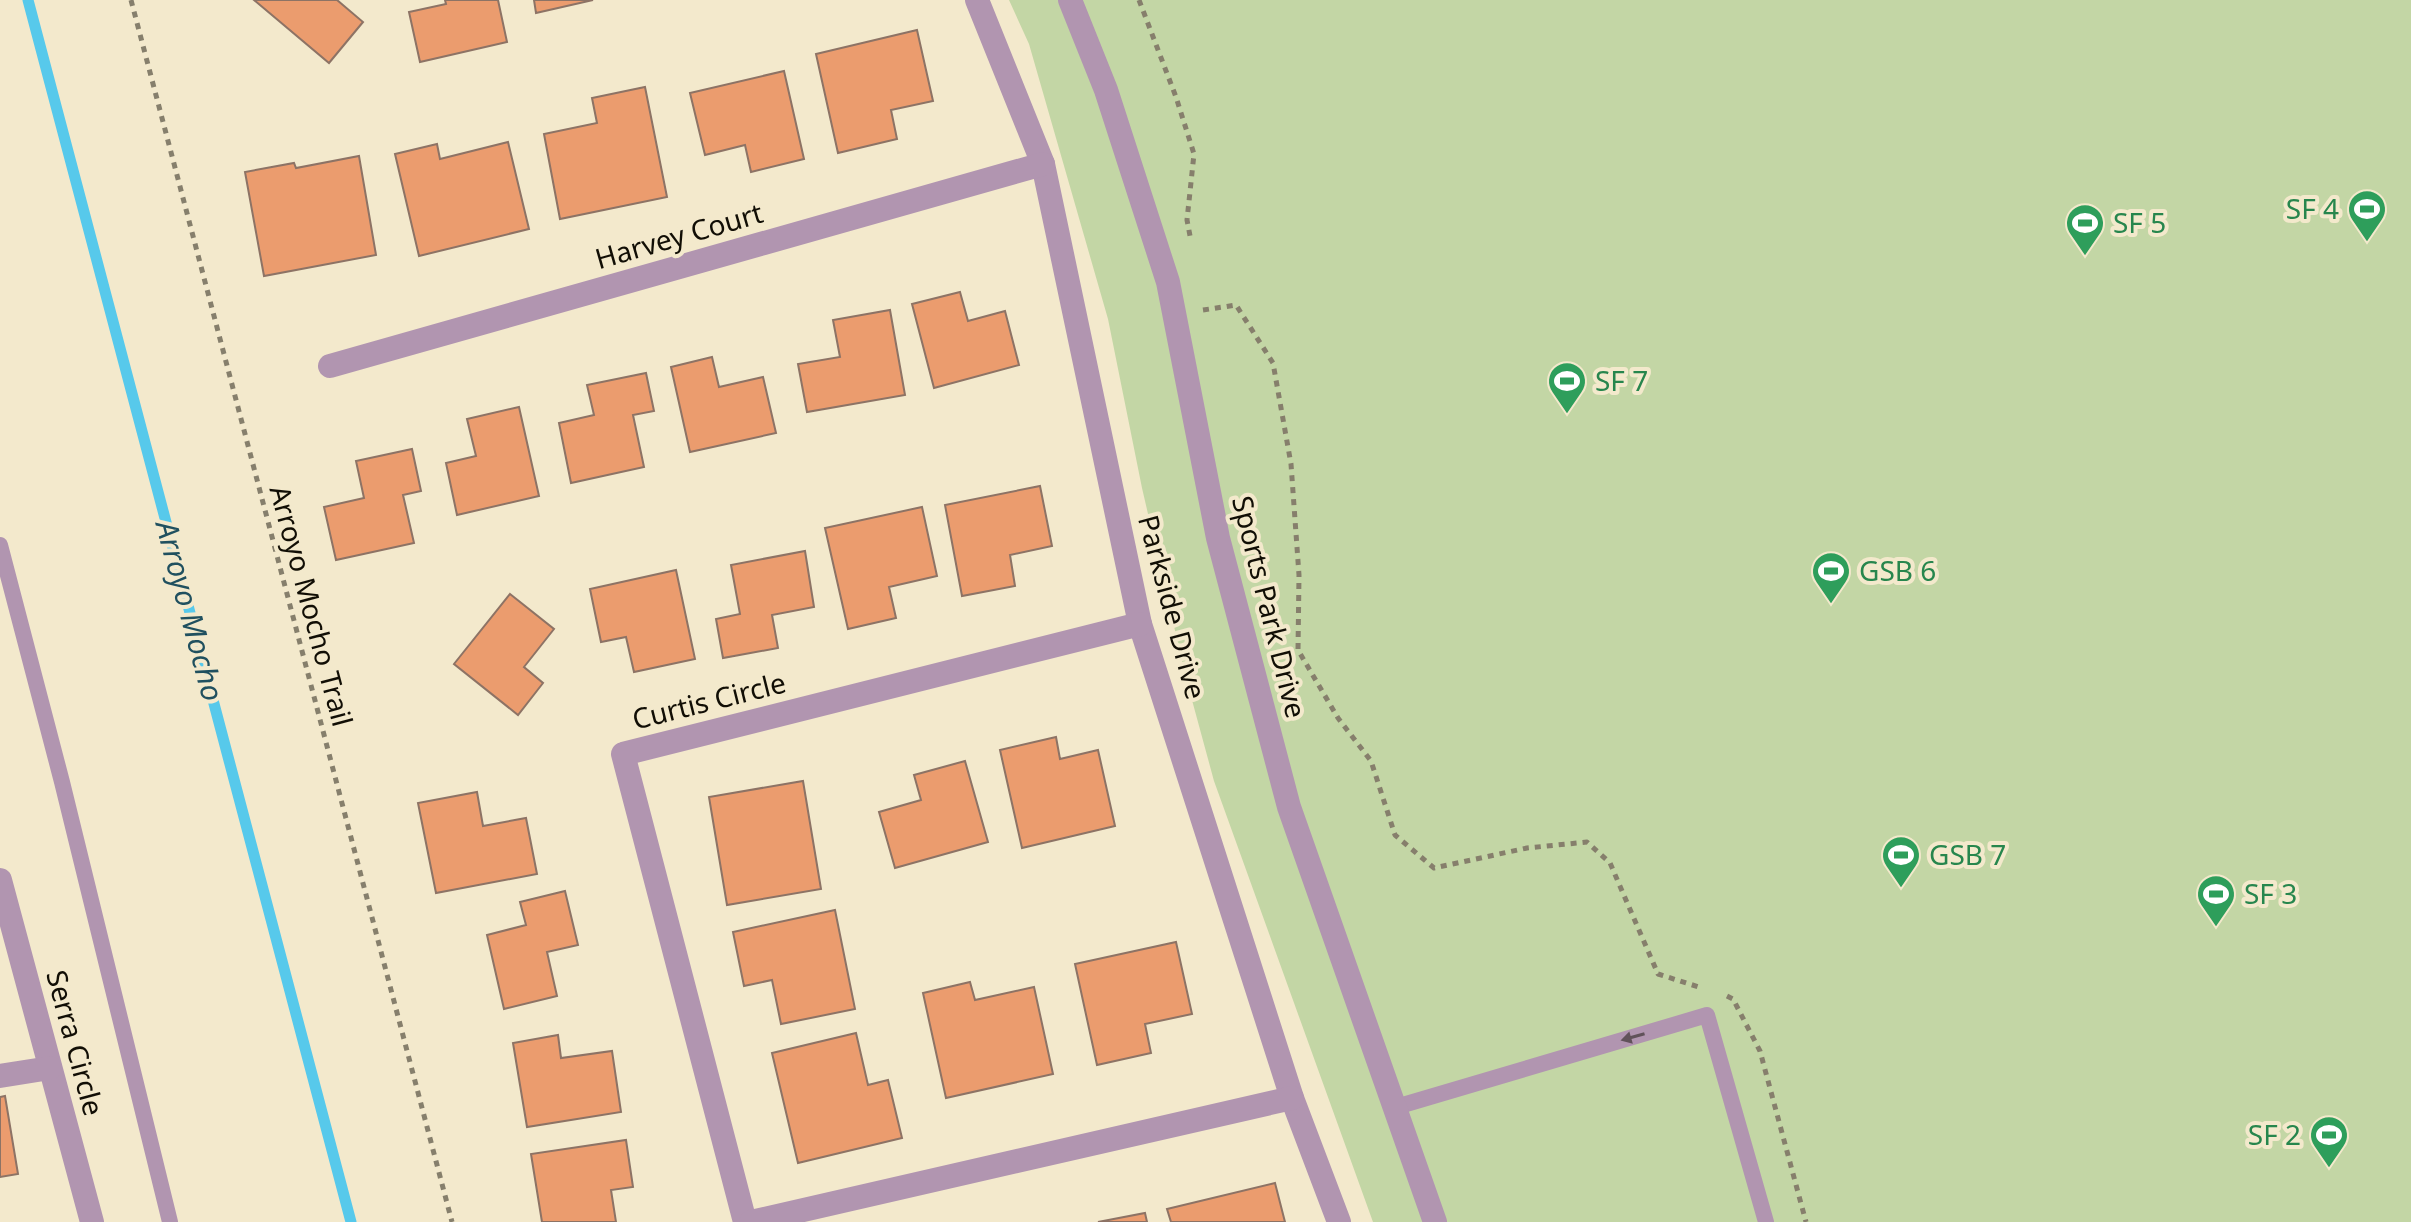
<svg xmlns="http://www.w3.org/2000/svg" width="2411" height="1222" font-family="'Noto Sans',sans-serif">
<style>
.green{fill:#c3d6a5}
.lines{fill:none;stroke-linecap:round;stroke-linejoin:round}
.stream{stroke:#57c9eb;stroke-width:11}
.building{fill:#eb9c6e;stroke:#8d7365;stroke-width:2}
.path{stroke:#867f6c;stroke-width:5;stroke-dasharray:6 6;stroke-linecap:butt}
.lane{stroke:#b195b0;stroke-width:16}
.street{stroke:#b195b0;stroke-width:24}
.oneway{fill:#61525a}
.labels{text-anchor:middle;stroke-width:8;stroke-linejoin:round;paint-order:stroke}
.leisure-label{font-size:28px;fill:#27864d;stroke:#f3e9cc;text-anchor:start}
.street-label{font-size:28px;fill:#110e05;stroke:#f3e9cc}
.water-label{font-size:30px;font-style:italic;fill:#20505f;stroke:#f3e9cc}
</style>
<rect width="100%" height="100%" fill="#f3e9cc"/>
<!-- green -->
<path class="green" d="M 1009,0 L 2411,0 L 2411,1222 L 1373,1222 L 1214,781 L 1186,678 L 1142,488 L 1108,319 L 1029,44 Z"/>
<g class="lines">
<!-- stream -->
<path class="stream" d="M 28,0 L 351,1222"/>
</g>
<!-- building -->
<g class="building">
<path d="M 254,0 L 337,0 L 363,22 L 329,63 Z"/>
<path d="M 445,0 L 498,0 L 507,42 L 420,62 L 409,12 L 446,4 Z"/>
<path d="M 534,0 L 593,0 L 536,13 Z"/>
<path d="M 917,30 L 933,101 L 891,110 L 897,139 L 838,153 L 816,54 Z"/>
<path d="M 784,71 L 804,159 L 751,172 L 745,145 L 705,155 L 690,93 Z"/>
<path d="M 645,87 L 667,197 L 560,219 L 544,134 L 597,123 L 592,98 Z"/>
<path d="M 508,142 L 529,229 L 419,256 L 395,154 L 437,144 L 440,159 Z"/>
<path d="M 359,156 L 376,255 L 264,276 L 245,172 L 294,163 L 296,168 Z"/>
<path d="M 960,292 L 968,321 L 1005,311 L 1019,365 L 934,388 L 912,304 Z"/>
<path d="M 890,310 L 905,395 L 807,412 L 798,364 L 840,357 L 833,320 Z"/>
<path d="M 712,357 L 719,387 L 763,377 L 776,433 L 690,452 L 671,367 Z"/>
<path d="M 646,373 L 654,411 L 633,415 L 644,467 L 571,483 L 559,423 L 594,415 L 587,385 Z"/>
<path d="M 519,407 L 539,496 L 457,515 L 446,463 L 476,456 L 467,419 Z"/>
<path d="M 412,449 L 421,491 L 403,495 L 414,543 L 336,560 L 324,507 L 364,498 L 356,461 Z"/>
<path d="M 1040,486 L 1052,546 L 1010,555 L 1015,586 L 962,596 L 945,505 Z"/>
<path d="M 922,507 L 937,576 L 889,587 L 896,618 L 848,629 L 825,528 Z"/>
<path d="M 805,551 L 814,607 L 772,615 L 778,648 L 723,658 L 716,619 L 740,614 L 731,565 Z"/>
<path d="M 676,570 L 695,659 L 634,672 L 626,637 L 601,642 L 590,589 Z"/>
<path d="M 510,594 L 554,629 L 524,667 L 543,683 L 518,715 L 454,664 Z"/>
<path d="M 1056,737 L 1060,759 L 1098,750 L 1115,826 L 1022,848 L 1000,750 Z"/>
<path d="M 965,761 L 988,842 L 895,868 L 879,812 L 921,800 L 914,775 Z"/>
<path d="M 803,781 L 821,889 L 727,905 L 709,797 Z"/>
<path d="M 477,792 L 483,826 L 526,818 L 537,874 L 436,893 L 418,803 Z"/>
<path d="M 565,891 L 578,945 L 547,952 L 557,996 L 504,1009 L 487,935 L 526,925 L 520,902 Z"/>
<path d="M 835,910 L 855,1009 L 781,1024 L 772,980 L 744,986 L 733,932 Z"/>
<path d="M 1176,942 L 1192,1014 L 1145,1024 L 1151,1053 L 1097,1065 L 1075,964 Z"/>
<path d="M 970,982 L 975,1000 L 1034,987 L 1053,1074 L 946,1098 L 923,993 Z"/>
<path d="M 856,1033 L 868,1085 L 888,1080 L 902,1138 L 798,1163 L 772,1053 Z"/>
<path d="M 558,1035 L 561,1058 L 612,1051 L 621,1112 L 527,1127 L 513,1043 Z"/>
<path d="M 5,1096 L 18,1174 L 0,1177 L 0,1097 Z"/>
<path d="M 626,1140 L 633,1187 L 611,1190 L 616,1222 L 542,1222 L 531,1154 Z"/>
<path d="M 1275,1183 L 1285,1222 L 1171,1222 L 1167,1209 Z"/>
<path d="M 1145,1213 L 1147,1222 L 1098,1222 Z"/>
</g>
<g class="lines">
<!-- path -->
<g class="path">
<path d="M 131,0 L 452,1222"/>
<path d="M 1139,0 L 1176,97 L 1194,154 L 1187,220 L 1191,241"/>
<path d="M 1203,310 L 1236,305 L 1273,363 L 1291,464 L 1299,575 L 1298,650 L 1338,718 L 1371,761 L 1395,835 L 1434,868 L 1527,848 L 1587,842 L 1610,863 L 1658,974 L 1702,988"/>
<path d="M 1727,996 L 1733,999 L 1760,1051 L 1806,1222"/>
</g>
<!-- lane -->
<g class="lane">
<path d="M 0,545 L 62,782 L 170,1222"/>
<path d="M 1396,1107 L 1707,1015 L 1766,1222"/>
</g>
<!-- street -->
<g class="street">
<path d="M 977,0 L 1043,164 L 1140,624 L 1292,1098 L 1339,1222"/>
<path d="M 1070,0 L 1106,90 L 1168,282 L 1218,538 L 1289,807 L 1435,1222"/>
<path d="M 330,366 L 1043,164"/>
<path d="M 0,880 L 92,1222"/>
<path d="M 0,1076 L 50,1068"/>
<path d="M 745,1222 L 623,754 L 1140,624"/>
<path d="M 751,1222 L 1292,1098"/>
</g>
</g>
<!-- one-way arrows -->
<defs><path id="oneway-solid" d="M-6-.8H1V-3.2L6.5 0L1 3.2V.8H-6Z" transform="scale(2)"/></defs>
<use class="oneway" href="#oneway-solid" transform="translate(1633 1037) rotate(164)"/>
<!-- icons -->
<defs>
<symbol id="stadium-pin" viewBox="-11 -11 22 30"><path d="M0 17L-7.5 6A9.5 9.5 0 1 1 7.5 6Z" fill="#2e9e5b" stroke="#f3e9cc"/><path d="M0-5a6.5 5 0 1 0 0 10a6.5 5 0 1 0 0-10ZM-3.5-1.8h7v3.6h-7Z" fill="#fff"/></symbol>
</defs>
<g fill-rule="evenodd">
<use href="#stadium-pin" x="2345" y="187" width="44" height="60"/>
<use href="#stadium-pin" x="2063" y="201" width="44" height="60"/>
<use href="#stadium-pin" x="1545" y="359" width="44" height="60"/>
<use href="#stadium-pin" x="1809" y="549" width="44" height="60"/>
<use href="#stadium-pin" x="1879" y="833" width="44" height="60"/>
<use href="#stadium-pin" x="2194" y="872" width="44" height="60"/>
<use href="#stadium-pin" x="2307" y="1113" width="44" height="60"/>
</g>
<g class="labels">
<!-- leisure labels -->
<g class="leisure-label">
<text x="2339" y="219" text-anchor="end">SF 4</text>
<text x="2113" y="233">SF 5</text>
<text x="1595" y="391">SF 7</text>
<text x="1859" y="581">GSB 6</text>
<text x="1929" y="865">GSB 7</text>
<text x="2244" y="904">SF 3</text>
<text x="2301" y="1145" text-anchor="end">SF 2</text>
</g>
<!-- street labels -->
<g class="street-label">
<text transform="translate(679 236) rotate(-16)" y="10">Harvey Court</text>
<text transform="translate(311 606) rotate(75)" y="10">Arroyo Mocho Trail</text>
<text transform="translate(1172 607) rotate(75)" y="10">Parkside Drive</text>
<text transform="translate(1269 607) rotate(76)" y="10">Sports Park Drive</text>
<text transform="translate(709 701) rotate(-14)" y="10">Curtis Circle</text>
<text transform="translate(75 1043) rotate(75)" y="10">Serra Circle</text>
</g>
<!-- water labels -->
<g class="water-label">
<text transform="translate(189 611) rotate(75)" y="10">Arroyo Mocho</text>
</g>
</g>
</svg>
